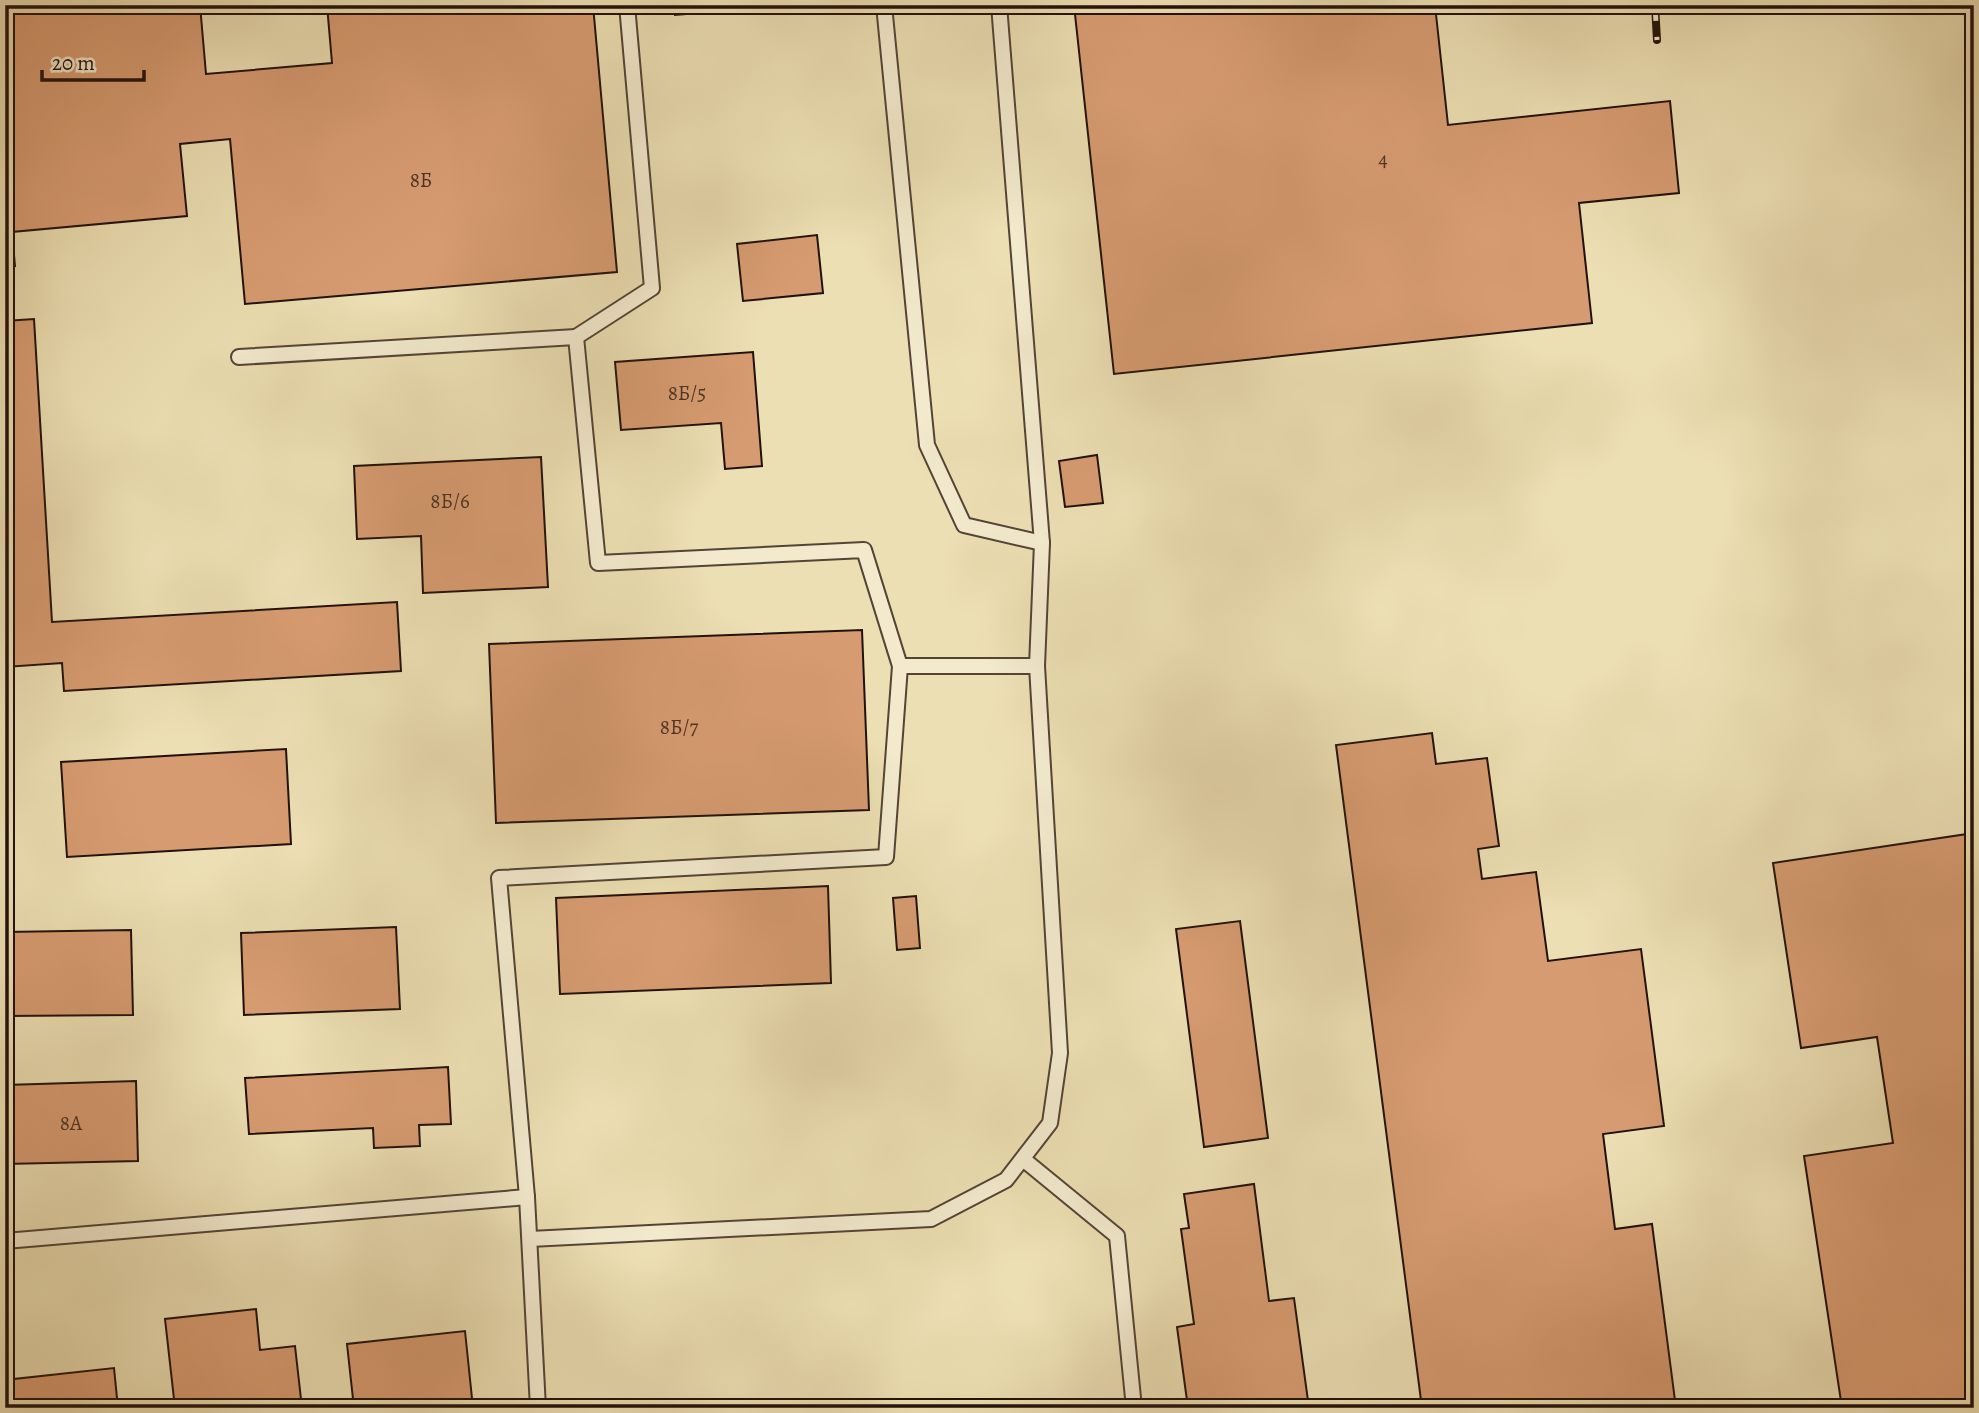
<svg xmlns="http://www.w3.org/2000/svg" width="1979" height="1413" font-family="Alegreya,serif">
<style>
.building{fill:#d79b71;stroke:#22110b;stroke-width:2}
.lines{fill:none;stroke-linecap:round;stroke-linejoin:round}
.lane-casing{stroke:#544435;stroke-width:18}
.lane{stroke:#f3eace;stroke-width:14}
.rail-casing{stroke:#22110b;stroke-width:8}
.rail{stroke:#f3eace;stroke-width:5;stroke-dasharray:16;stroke-linecap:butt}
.labels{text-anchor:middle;stroke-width:7;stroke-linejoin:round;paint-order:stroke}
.number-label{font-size:21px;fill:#4f3424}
</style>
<rect width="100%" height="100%" fill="#ecdfb3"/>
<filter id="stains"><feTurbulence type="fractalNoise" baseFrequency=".00286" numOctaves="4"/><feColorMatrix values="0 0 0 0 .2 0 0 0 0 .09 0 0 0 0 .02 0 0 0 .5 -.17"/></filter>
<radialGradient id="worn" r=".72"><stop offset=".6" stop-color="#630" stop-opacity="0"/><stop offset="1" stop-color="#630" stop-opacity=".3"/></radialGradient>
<!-- building -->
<g class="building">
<path d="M 5,5 L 200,5 L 206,74 L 332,63 L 327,5 L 593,5 L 617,272 L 245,304 L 230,139 L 180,144 L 187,216 L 12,232 L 15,266 L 5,266 Z"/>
<path d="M 674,5 L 774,5 L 774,7 L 675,15 Z"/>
<path d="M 1074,5 L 1435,5 L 1448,125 L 1670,101 L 1679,193 L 1579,203 L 1592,323 L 1114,374 Z"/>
<path d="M 817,235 L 823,293 L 743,301 L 737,244 Z"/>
<path d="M 34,319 L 52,622 L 397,602 L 401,671 L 64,691 L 62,663 L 5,667 L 5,321 Z"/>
<path d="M 753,352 L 762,466 L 725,469 L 721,423 L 621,430 L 615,362 Z"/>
<path d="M 1097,455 L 1103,503 L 1065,507 L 1059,461 Z"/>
<path d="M 541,457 L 548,587 L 423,593 L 421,536 L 357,539 L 354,466 Z"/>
<path d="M 862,630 L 869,810 L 496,823 L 489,644 Z"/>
<path d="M 1432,733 L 1436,764 L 1487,758 L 1499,846 L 1478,849 L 1482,879 L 1536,872 L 1548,961 L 1641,949 L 1664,1126 L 1603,1134 L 1615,1229 L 1652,1224 L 1676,1408 L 1422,1408 L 1336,745 Z"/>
<path d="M 286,749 L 291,844 L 67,857 L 61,762 Z"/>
<path d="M 1974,833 L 1974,1403 L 1941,1408 L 1842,1408 L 1804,1156 L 1893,1143 L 1877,1037 L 1801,1048 L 1773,863 Z"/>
<path d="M 828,886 L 831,983 L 560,994 L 556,898 Z"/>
<path d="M 916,896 L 920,948 L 897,950 L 893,898 Z"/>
<path d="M 1240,921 L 1268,1138 L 1204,1147 L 1176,929 Z"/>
<path d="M 396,927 L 400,1009 L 244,1015 L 241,933 Z"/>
<path d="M 131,930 L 133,1015 L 5,1016 L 5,932 Z"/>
<path d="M 448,1067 L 451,1124 L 419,1125 L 420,1146 L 374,1148 L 373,1128 L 249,1134 L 245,1078 Z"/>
<path d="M 136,1081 L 138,1161 L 5,1164 L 5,1085 Z"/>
<path d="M 1254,1184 L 1269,1301 L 1294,1298 L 1309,1408 L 1188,1408 L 1177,1327 L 1194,1324 L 1181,1229 L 1189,1228 L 1184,1194 Z"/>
<path d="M 256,1309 L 260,1350 L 295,1346 L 302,1408 L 175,1408 L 165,1319 Z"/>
<path d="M 465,1331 L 473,1408 L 354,1408 L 347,1344 Z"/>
<path d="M 114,1368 L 118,1408 L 5,1408 L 5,1380 Z"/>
</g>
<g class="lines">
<defs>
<g id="lane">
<path d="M 999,5 L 1042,543"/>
<path d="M 239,357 L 576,337"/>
<path d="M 900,666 L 1037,666"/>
<path d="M 1023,1159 L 1117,1236 L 1134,1408"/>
<path d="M 530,1239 L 931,1219 L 1006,1180 L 1050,1123 L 1060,1053 L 1037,666 L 1042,543 L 964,525 L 927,445 L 884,5"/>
<path d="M 5,1241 L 527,1197"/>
<path d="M 538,1408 L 527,1197 L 499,878 L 886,857 L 900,666 L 864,550 L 598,563 L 576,337 L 652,288 L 627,5"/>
</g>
</defs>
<!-- lane casing -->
<use href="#lane" class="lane-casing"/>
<!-- lane -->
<use href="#lane" class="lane"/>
<defs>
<path id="rail" d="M 1655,5 L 1657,40"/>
</defs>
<!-- rail casing -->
<use href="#rail" class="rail-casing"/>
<!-- rail -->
<use href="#rail" class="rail"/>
</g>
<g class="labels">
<!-- number labels -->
<g class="number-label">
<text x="1383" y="166">4</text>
<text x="421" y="187">8Б</text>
<text x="687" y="400">8Б/5</text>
<text x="450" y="508">8Б/6</text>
<text x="679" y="734">8Б/7</text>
<text x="71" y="1130">8А</text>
</g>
</g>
<!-- margin -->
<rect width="1979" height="1413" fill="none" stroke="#ecdfb3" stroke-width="28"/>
<rect x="7" y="7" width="1965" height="1399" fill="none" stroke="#22110b" stroke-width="3.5"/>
<rect x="14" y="14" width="1951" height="1385" fill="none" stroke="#22110b" stroke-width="2"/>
<!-- scale -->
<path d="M42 70v10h102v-10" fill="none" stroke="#22110b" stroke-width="3.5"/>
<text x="52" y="70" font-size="21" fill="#22110b" stroke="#f3eace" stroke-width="5" paint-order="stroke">20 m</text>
<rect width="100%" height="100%" filter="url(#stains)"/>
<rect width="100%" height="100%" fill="url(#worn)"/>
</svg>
